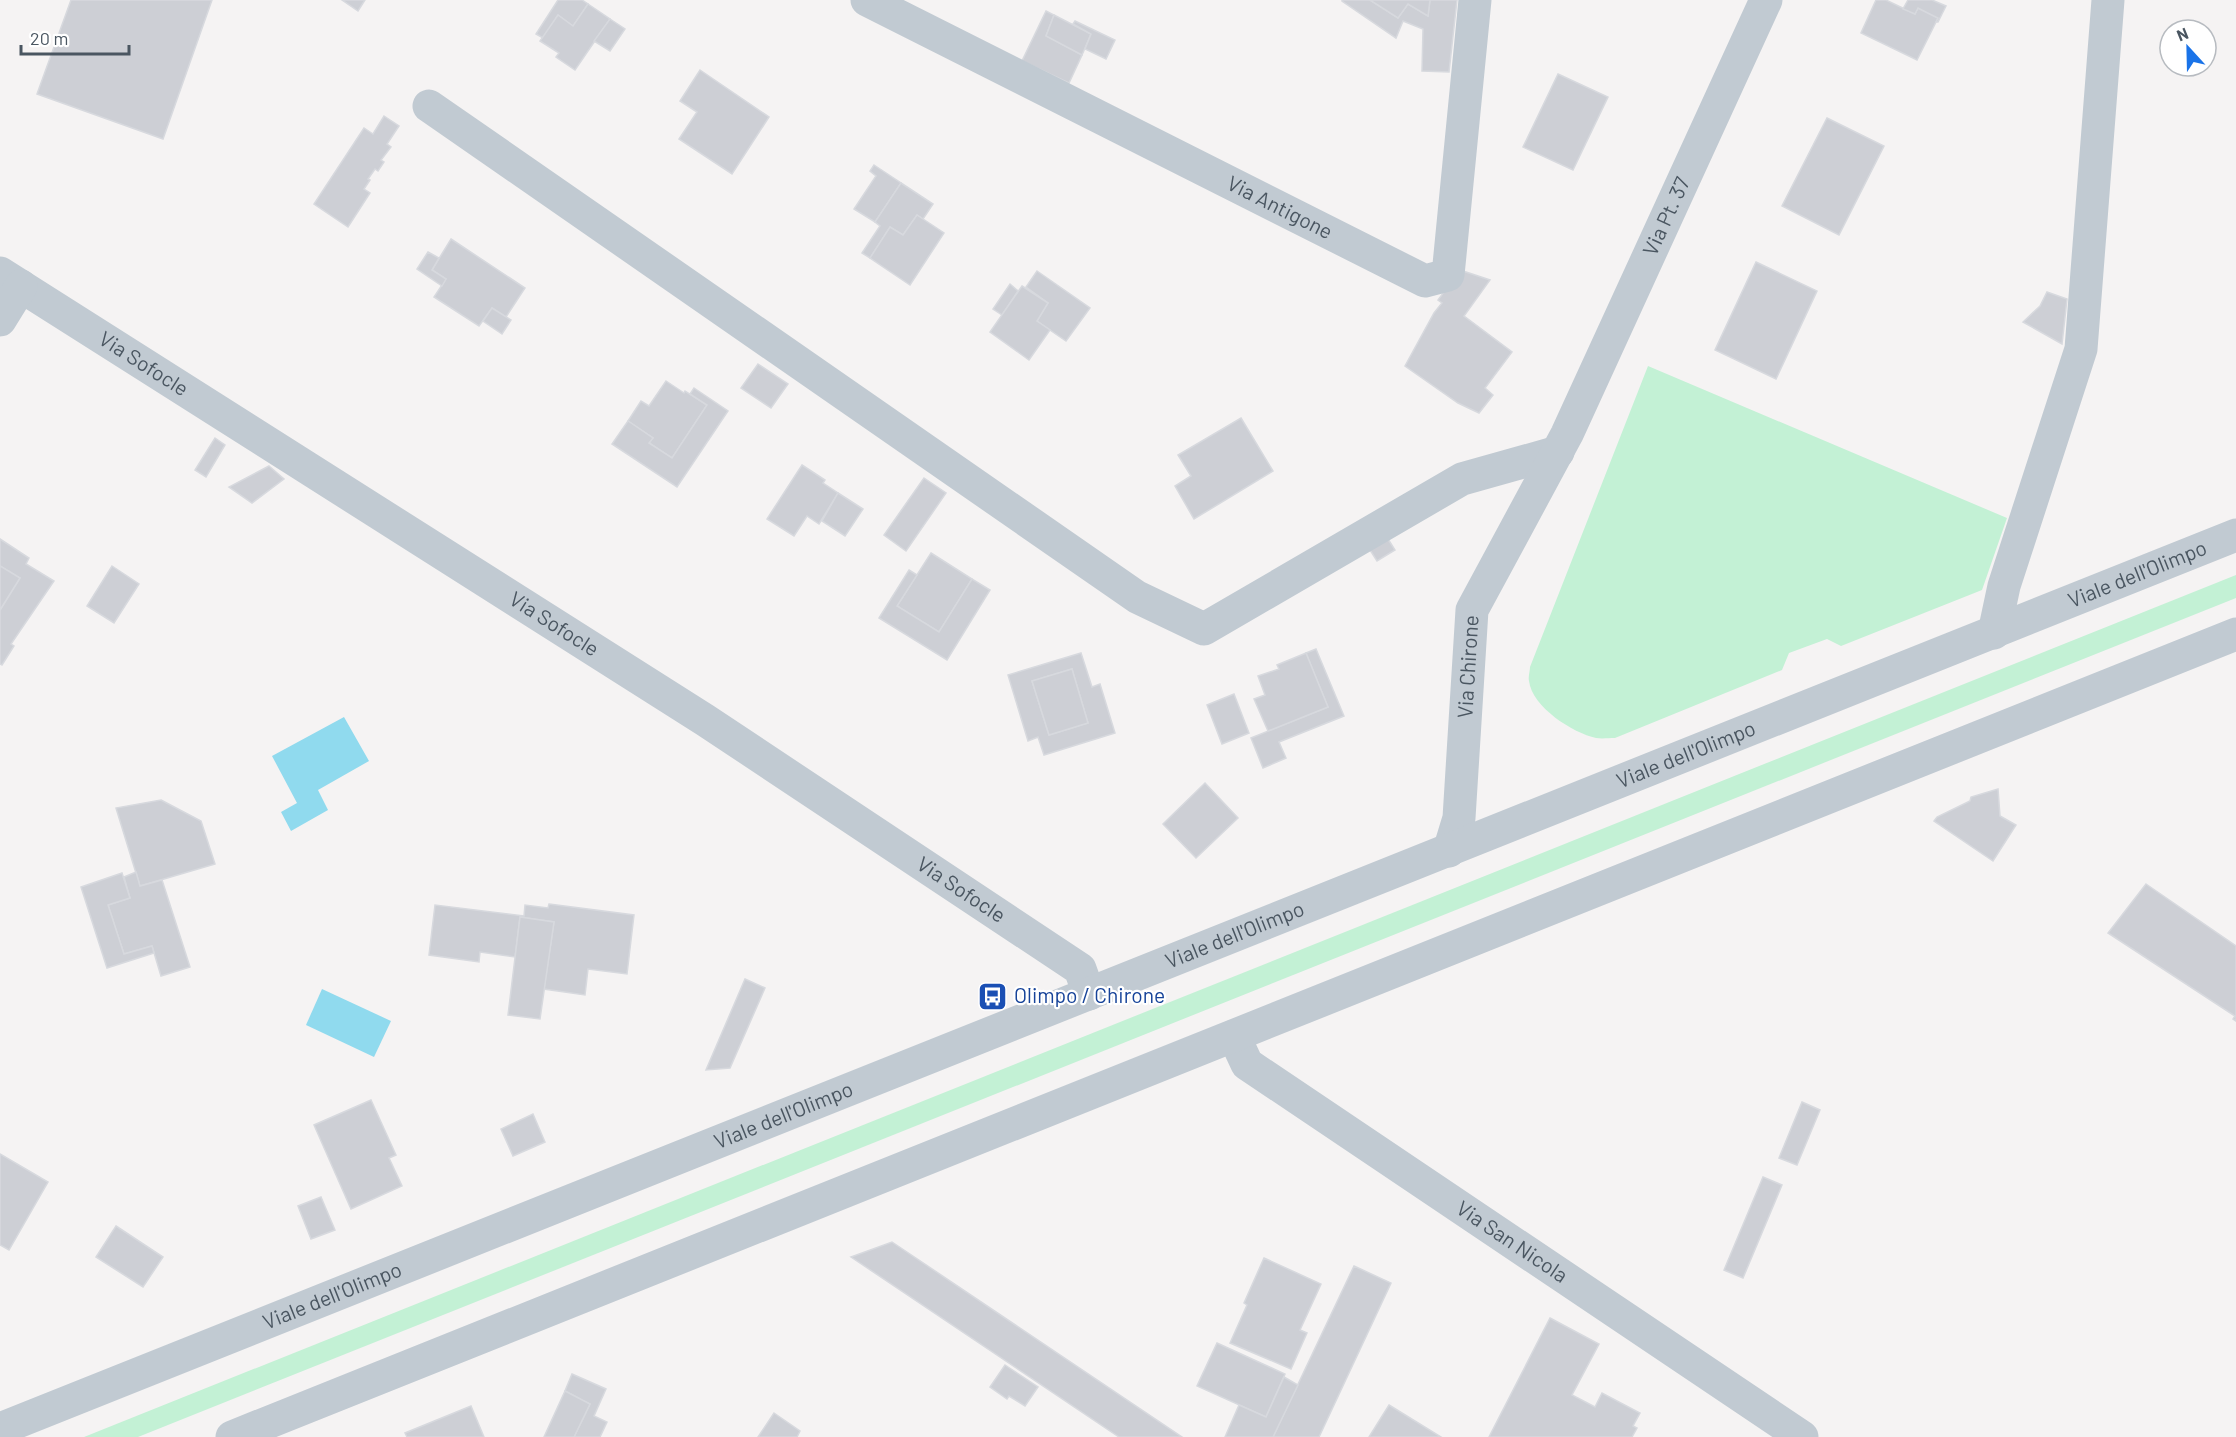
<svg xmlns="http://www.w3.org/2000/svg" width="2236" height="1437" font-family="Barlow,sans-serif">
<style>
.green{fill:#c3f1d5}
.water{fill:#90daee}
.building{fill:#cdcfd5;stroke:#d7d9de;stroke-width:1.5;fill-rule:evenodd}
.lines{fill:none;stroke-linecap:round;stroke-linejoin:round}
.minor{stroke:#c1cad2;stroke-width:33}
.labels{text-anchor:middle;stroke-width:4.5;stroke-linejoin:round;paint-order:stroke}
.street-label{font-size:21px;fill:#4a5661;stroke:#fff}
.transit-label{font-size:21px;fill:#164399;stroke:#fff;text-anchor:start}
</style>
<rect width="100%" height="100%" fill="#f5f3f3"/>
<!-- green -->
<g class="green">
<path d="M 1648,366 L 2007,518 L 1982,590 L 1841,646 L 1827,639 L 1789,653 L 1782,670 L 1615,738 C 1609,738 1602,739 1596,738 C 1573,733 1532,707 1529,681 C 1528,677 1530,671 1530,667 Z"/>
<path d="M 2236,575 L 2236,598 L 138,1437 L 84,1437 Z"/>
</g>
<!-- water -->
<g class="water">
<path d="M 344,717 L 369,761 L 318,790 L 328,810 L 291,831 L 281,812 L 297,803 L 272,756 Z"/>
<path d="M 322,989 L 391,1021 L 374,1057 L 306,1025 Z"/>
</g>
<!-- building -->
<g class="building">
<path d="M 71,0 L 212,0 L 163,139 L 37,94 Z"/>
<path d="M 342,0 L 365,0 L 358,11 Z"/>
<path d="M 558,0 L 582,0 L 588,4 L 573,26 L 558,15 L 543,38 L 536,34 Z"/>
<path d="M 1342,0 L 1370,0 L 1398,18 L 1408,4 L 1428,16 L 1430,0 L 1457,0 L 1449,72 L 1422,71 L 1423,29 L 1403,21 L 1396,38 L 1342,1 Z"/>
<path d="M 1370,0 L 1430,0 L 1428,16 L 1408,4 L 1398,18 Z"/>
<path d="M 1876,0 L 1886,0 L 1915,14 L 1918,8 L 1938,18 L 1917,60 L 1861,33 Z"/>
<path d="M 1908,0 L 1932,0 L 1946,6 L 1938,22 L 1936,22 L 1938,18 L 1918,8 L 1915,14 L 1903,9 Z"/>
<path d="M 588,4 L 610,19 L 575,70 L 556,57 L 559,53 L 540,41 L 558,15 L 573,26 Z"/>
<path d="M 1046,11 L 1054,15 L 1046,36 L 1082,55 L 1069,83 L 1022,61 Z"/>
<path d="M 1054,15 L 1091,34 L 1082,55 L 1046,36 Z"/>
<path d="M 610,19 L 625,29 L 610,51 L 594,41 Z"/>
<path d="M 1075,21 L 1115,40 L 1106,59 L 1085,49 L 1091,34 L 1073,24 Z"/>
<path d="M 700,70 L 769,117 L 732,174 L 679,139 L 697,112 L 680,101 Z"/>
<path d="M 1558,74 L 1608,97 L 1573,170 L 1523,147 Z"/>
<path d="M 384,116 L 399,126 L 387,144 L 391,147 L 381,160 L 384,162 L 378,171 L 375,169 L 368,179 L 370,180 L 364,189 L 370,193 L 348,227 L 314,204 L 364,128 L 373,134 Z"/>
<path d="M 1827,118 L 1884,146 L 1839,235 L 1782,206 Z"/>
<path d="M 874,165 L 901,183 L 875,222 L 854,209 L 876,176 L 870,171 Z"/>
<path d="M 901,183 L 933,204 L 923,219 L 917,215 L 903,235 L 890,227 L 870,258 L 862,253 L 880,226 L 875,222 Z"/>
<path d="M 917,215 L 944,233 L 910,285 L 870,258 L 890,227 L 903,235 Z"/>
<path d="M 451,239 L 525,288 L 506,317 L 492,308 L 479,326 L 434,297 L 446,279 L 432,270 Z"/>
<path d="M 428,252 L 439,258 L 432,270 L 446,279 L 442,286 L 417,269 Z"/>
<path d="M 1756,262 L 1817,291 L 1776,379 L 1715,350 Z"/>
<path d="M 1460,270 L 1490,280 L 1464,316 L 1512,352 L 1485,388 L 1493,395 L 1479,413 L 1458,403 L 1405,366 L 1434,313 L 1442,303 L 1438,300 Z"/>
<path d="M 1037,271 L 1090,308 L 1066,341 L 1037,321 L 1048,303 L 1026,287 Z"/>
<path d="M 1010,284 L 1018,291 L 1002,315 L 993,309 Z"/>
<path d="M 1022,286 L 1048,303 L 1037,321 L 1050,330 L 1029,360 L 990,332 Z"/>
<path d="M 2047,292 L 2067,299 L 2062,344 L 2023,322 L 2040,306 Z"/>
<path d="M 492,308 L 511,320 L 502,334 L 483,321 Z"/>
<path d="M 758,364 L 788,384 L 771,408 L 741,388 Z"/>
<path d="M 666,381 L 684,393 L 685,391 L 707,405 L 672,458 L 649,443 L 653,438 L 628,421 L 641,401 L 649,406 Z"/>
<path d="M 694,388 L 728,411 L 677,487 L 612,444 L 628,421 L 653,438 L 649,443 L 672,458 L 707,405 L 690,394 Z"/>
<path d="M 1241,418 L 1273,471 L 1194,519 L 1175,486 L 1191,476 L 1178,455 Z"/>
<path d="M 215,438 L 225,445 L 206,477 L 195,470 Z"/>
<path d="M 802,465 L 825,480 L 823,483 L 838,493 L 819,524 L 807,516 L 794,536 L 767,519 Z"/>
<path d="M 269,466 L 284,479 L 252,503 L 229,487 Z"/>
<path d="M 924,478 L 946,493 L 906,551 L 884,535 Z"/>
<path d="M 838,493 L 863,509 L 845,536 L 822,521 Z"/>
<path d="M 0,539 L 29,558 L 26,564 L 54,581 L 11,644 L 14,646 L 2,665 L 0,664 L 0,610 L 20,578 L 0,566 Z"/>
<path d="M 1388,539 L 1395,550 L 1377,561 L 1370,550 Z"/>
<path d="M 931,553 L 972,579 L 939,632 L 897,606 Z"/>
<path d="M 0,566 L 20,578 L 0,610 Z"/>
<path d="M 112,566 L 139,584 L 114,623 L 87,606 Z"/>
<path d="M 909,570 L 917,575 L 897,606 L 939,632 L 972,579 L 990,590 L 947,660 L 879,618 Z"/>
<path d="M 1316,649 L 1344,716 L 1279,742 L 1286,758 L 1263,768 L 1251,738 L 1328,707 L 1306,653 Z"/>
<path d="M 1081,653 L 1092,687 L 1100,684 L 1115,733 L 1044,755 L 1038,737 L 1028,741 L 1008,675 ZM 1072,669 L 1088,723 L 1049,735 L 1032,681 Z"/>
<path d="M 1306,653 L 1328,707 L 1268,731 L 1254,699 L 1265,695 L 1258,676 L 1279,669 L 1277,665 Z"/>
<path d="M 1072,669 L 1088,723 L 1049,735 L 1032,681 Z"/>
<path d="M 1234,694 L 1249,733 L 1222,744 L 1207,705 Z"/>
<path d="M 1205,783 L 1238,818 L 1196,858 L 1163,824 Z"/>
<path d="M 1998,789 L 2000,816 L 2016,825 L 1993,861 L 1934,821 L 1937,817 L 1970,801 L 1971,797 Z"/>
<path d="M 161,800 L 201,821 L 215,864 L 140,886 L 116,808 Z"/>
<path d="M 136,872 L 140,886 L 162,880 L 190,967 L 161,976 L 152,946 L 124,954 L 108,905 L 130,898 L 124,877 Z"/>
<path d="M 122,873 L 130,898 L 108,905 L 124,954 L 152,946 L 154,953 L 107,968 L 81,887 Z"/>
<path d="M 2146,884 L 2236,946 L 2236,1021 L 2233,1019 L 2235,1016 L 2108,933 Z"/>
<path d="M 549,904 L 634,915 L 627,974 L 588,969 L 585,995 L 544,989 L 554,922 L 520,917 L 515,957 L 480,952 L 479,962 L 429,955 L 435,905 L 524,916 L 525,905 L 548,908 Z"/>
<path d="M 520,917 L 554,922 L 540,1019 L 508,1015 Z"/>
<path d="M 745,979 L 765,988 L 730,1068 L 706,1070 Z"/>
<path d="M 371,1100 L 396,1155 L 389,1158 L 402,1186 L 351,1209 L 314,1125 Z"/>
<path d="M 1802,1102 L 1820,1110 L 1797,1165 L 1779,1158 Z"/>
<path d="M 533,1114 L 545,1142 L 513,1156 L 501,1129 Z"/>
<path d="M 0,1154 L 48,1182 L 9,1250 L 0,1245 Z"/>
<path d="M 1763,1177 L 1782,1185 L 1743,1278 L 1724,1270 Z"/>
<path d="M 321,1197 L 335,1230 L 311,1239 L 298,1206 Z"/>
<path d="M 116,1226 L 163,1257 L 143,1287 L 96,1257 Z"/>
<path d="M 892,1242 L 1182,1437 L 1119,1437 L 851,1257 Z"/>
<path d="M 1264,1258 L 1321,1284 L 1300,1330 L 1307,1333 L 1291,1369 L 1230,1343 L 1247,1305 L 1244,1303 Z"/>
<path d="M 1354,1266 L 1391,1283 L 1319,1437 L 1273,1437 Z"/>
<path d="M 1550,1318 L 1599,1344 L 1572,1395 L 1595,1407 L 1602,1393 L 1640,1413 L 1633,1426 L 1637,1428 L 1632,1437 L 1489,1437 Z"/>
<path d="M 1217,1343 L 1285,1374 L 1266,1417 L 1197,1386 Z"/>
<path d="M 1005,1365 L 1038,1387 L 1025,1406 L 1009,1396 L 1007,1399 L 990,1387 Z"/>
<path d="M 572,1374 L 606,1389 L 594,1416 L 607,1422 L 600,1437 L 574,1437 L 590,1404 L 565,1391 Z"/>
<path d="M 1284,1377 L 1298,1385 L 1273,1437 L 1225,1437 L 1239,1405 L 1266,1417 Z"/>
<path d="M 565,1391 L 590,1404 L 574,1437 L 544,1437 Z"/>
<path d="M 1389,1405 L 1441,1437 L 1369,1437 Z"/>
<path d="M 471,1406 L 484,1437 L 407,1437 L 405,1433 Z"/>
<path d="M 774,1413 L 800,1431 L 797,1437 L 758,1437 Z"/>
</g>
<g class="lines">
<!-- minor -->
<g class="minor">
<path id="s1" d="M 867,0 L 1425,281 L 1448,275 L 1475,0"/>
<path d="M 429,106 L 1137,597 L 1204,629 L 1462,479 L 1558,452"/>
<path id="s2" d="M 0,273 L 705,720 L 1080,969 L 1089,994"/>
<path d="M 0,320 L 21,286"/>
<path d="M 1994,633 L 2004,586 L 2081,349 L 2108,0"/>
<path id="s3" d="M 1449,851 L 1459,818 L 1472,610 L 1567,434 L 1766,0"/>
<path id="s4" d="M 1234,1036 L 1247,1064 L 1802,1437"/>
<path id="s5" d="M 0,1429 L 2236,535"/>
<path d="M 232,1437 L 2236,634"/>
</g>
</g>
<!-- icons -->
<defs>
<symbol id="bus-square" viewBox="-11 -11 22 22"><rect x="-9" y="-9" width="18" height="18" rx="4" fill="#1a4fb4" stroke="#fff"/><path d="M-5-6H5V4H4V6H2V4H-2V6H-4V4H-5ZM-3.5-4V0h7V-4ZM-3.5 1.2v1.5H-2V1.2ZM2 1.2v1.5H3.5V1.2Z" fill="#fff"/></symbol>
</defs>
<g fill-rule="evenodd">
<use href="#bus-square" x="976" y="980" width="33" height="33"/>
</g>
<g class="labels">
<!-- street labels -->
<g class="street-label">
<text dy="7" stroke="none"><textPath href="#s1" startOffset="462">Via Antigone</textPath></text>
<text dy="7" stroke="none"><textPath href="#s3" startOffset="682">Via Pt. 37</textPath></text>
<text dy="7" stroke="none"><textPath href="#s2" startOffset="170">Via Sofocle</textPath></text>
<text dy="7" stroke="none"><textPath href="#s5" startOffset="2302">Viale dell'Olimpo</textPath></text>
<text dy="7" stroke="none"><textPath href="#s2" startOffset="656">Via Sofocle</textPath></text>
<text dy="7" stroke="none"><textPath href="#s3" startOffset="186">Via Chirone</textPath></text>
<text dy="7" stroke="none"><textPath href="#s5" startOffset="1816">Viale dell'Olimpo</textPath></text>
<text dy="7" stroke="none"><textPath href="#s2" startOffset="1142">Via Sofocle</textPath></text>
<text dy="7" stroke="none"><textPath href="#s5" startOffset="1330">Viale dell'Olimpo</textPath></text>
<text dy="7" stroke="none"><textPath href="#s5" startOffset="844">Viale dell'Olimpo</textPath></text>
<text dy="7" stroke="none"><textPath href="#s4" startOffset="350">Via San Nicola</textPath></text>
<text dy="7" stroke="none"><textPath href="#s5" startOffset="358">Viale dell'Olimpo</textPath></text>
</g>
<!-- transit labels -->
<g class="transit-label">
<text x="1014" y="1003">Olimpo / Chirone</text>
</g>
</g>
<!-- north arrow -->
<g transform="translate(2188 48) rotate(338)"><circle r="28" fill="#ffffff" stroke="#b7bbc0" stroke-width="1.5"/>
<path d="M0-4.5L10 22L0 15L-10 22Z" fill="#1a73e8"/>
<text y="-9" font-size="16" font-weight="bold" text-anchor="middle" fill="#4a5661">N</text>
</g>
<!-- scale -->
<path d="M21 45v9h108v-9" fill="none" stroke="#4a5661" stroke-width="3"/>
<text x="30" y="45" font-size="18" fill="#4a5661" stroke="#ffffff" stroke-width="4.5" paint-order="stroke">20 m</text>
</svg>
